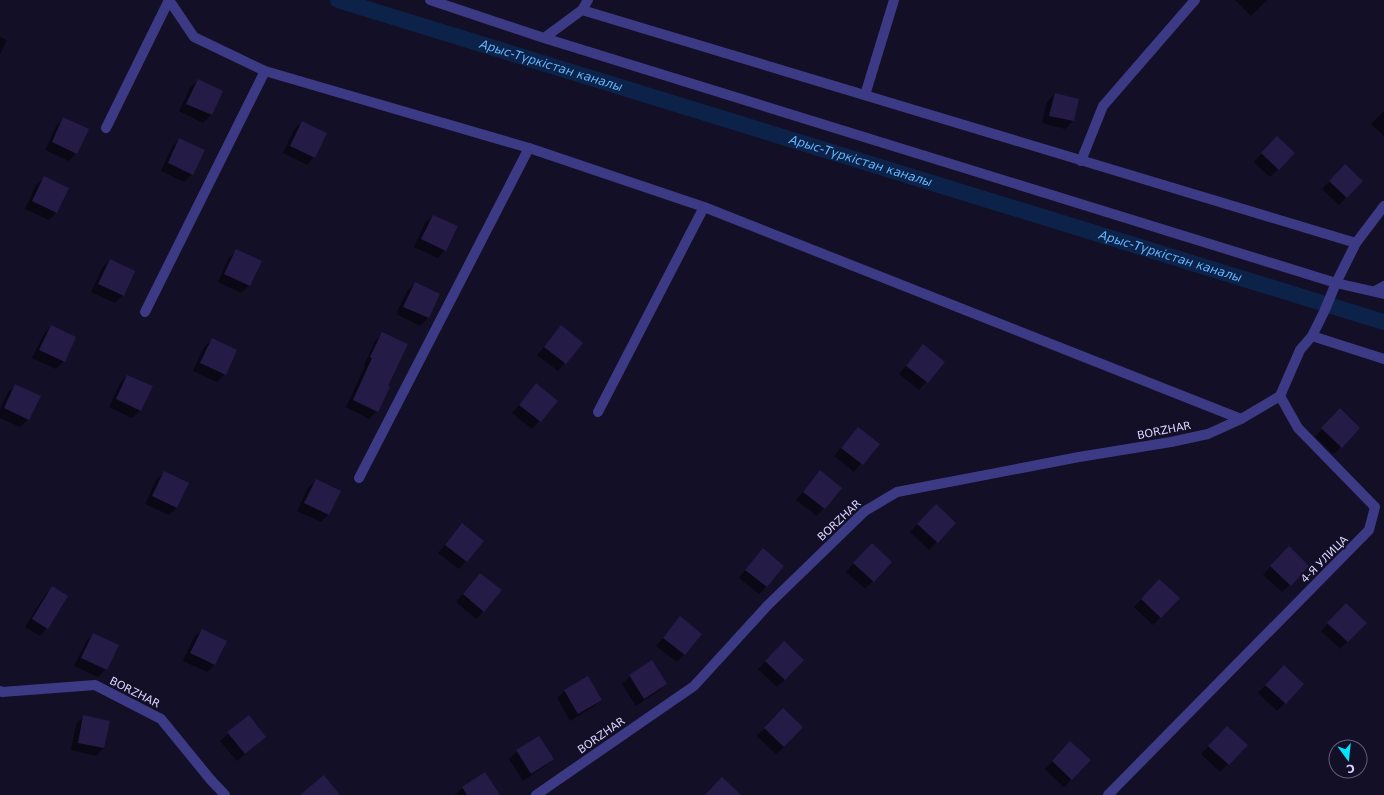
<svg xmlns="http://www.w3.org/2000/svg" width="1384" height="795" font-family="'DejaVu Sans',sans-serif">
<style>
.shadow{fill:#0007}
.lines{fill:none;stroke-linecap:round;stroke-linejoin:round}
.canal{stroke:#0c2248;stroke-width:16}
.building{fill:#241b47}
.service{stroke:#3d3a85;stroke-width:8}
.minor{stroke:#3d3a85;stroke-width:10}
.labels{text-anchor:middle;stroke-width:4;stroke-linejoin:round;paint-order:stroke}
.street-label{font-size:11px;fill:#d9d4ff;stroke:#130f26}
.water-label{font-size:12px;font-style:italic;fill:#62b6ff;stroke:#130f26}
</style>
<rect width="100%" height="100%" fill="#130f26"/>
<!-- shadow -->
<g class="shadow">
<path d="M 1235,0 L 1267,0 L 1251,16 Z"/>
<path d="M 0,37 L 7,40 L 0,55 Z"/>
<path d="M 198,80 L 222,91 L 211,115 L 203,123 L 179,111 L 190,88 Z"/>
<path d="M 1055,94 L 1078,99 L 1073,121 L 1065,129 L 1042,123 L 1047,102 Z"/>
<path d="M 1384,111 L 1384,136 L 1371,124 Z"/>
<path d="M 64,118 L 76,153 L 69,161 L 45,150 L 56,126 Z"/>
<path d="M 302,122 L 314,157 L 307,165 L 283,153 L 294,130 Z"/>
<path d="M 1277,137 L 1294,153 L 1270,177 L 1254,162 Z"/>
<path d="M 179,139 L 192,174 L 184,182 L 161,171 L 172,147 Z"/>
<path d="M 1345,165 L 1362,181 L 1339,205 L 1322,189 Z"/>
<path d="M 44,178 L 56,213 L 49,220 L 25,209 L 36,185 Z"/>
<path d="M 433,216 L 445,250 L 438,258 L 414,247 L 425,223 Z"/>
<path d="M 236,251 L 249,285 L 241,293 L 218,282 L 229,258 Z"/>
<path d="M 110,260 L 123,295 L 115,303 L 91,292 L 102,268 Z"/>
<path d="M 415,283 L 439,294 L 428,318 L 420,326 L 396,314 L 407,291 Z"/>
<path d="M 51,326 L 64,361 L 56,369 L 32,358 L 44,334 Z"/>
<path d="M 561,327 L 565,363 L 558,371 L 537,355 Z"/>
<path d="M 382,334 L 387,386 L 377,411 L 369,419 L 346,407 L 365,366 L 364,365 L 375,341 Z"/>
<path d="M 212,340 L 225,374 L 217,382 L 193,371 L 204,347 Z"/>
<path d="M 923,346 L 943,362 L 919,390 L 899,374 Z"/>
<path d="M 127,376 L 151,387 L 140,411 L 132,418 L 109,407 L 120,383 Z"/>
<path d="M 16,385 L 39,396 L 28,420 L 20,427 L 0,418 L 0,409 L 8,392 Z"/>
<path d="M 536,385 L 556,401 L 532,429 L 512,413 Z"/>
<path d="M 1332,417 L 1341,447 L 1333,454 L 1315,437 Z"/>
<path d="M 858,428 L 878,444 L 854,472 L 834,456 Z"/>
<path d="M 820,471 L 824,508 L 817,516 L 796,500 Z"/>
<path d="M 164,473 L 177,508 L 169,515 L 145,504 L 156,480 Z"/>
<path d="M 316,480 L 340,491 L 328,515 L 321,522 L 297,511 L 308,488 Z"/>
<path d="M 928,513 L 955,523 L 929,550 L 910,532 Z"/>
<path d="M 462,524 L 466,561 L 459,569 L 438,553 Z"/>
<path d="M 763,549 L 767,586 L 759,594 L 739,578 Z"/>
<path d="M 864,552 L 891,562 L 865,589 L 846,572 Z"/>
<path d="M 1281,555 L 1290,585 L 1282,592 L 1263,575 Z"/>
<path d="M 480,574 L 484,611 L 476,619 L 456,602 Z"/>
<path d="M 1159,581 L 1178,598 L 1153,625 L 1134,607 Z"/>
<path d="M 53,587 L 47,628 L 40,636 L 25,627 L 45,595 Z"/>
<path d="M 1346,605 L 1365,623 L 1340,649 L 1321,631 Z"/>
<path d="M 680,618 L 701,634 L 677,662 L 656,646 Z"/>
<path d="M 202,630 L 214,665 L 207,672 L 183,661 L 194,637 Z"/>
<path d="M 93,634 L 106,669 L 98,677 L 74,666 L 86,642 Z"/>
<path d="M 776,650 L 785,680 L 777,687 L 758,669 Z"/>
<path d="M 652,662 L 666,684 L 658,691 L 636,706 L 622,684 L 630,676 Z"/>
<path d="M 1276,674 L 1303,684 L 1277,711 L 1258,693 Z"/>
<path d="M 565,691 L 601,700 L 593,707 L 570,721 L 557,698 Z"/>
<path d="M 84,717 L 104,748 L 96,756 L 71,750 L 76,724 Z"/>
<path d="M 248,717 L 265,737 L 237,761 L 220,741 Z"/>
<path d="M 775,717 L 784,747 L 776,754 L 757,736 Z"/>
<path d="M 1219,735 L 1246,745 L 1220,772 L 1201,754 Z"/>
<path d="M 539,737 L 553,759 L 545,766 L 523,781 L 509,759 L 517,751 Z"/>
<path d="M 1071,742 L 1090,760 L 1064,787 L 1045,769 Z"/>
<path d="M 462,788 L 499,795 L 455,795 Z"/>
</g>
<g class="lines">
<!-- canal -->
<path class="canal" id="s1" d="M 338,0 L 1384,322"/>
</g>
<!-- building -->
<g class="building">
<path d="M 198,79 L 223,91 L 212,115 L 186,104 Z"/>
<path d="M 1055,93 L 1079,99 L 1074,121 L 1049,116 Z"/>
<path d="M 63,117 L 89,129 L 77,154 L 52,142 Z"/>
<path d="M 302,121 L 327,133 L 315,158 L 290,146 Z"/>
<path d="M 1277,136 L 1295,153 L 1279,170 L 1261,153 Z"/>
<path d="M 179,138 L 205,150 L 193,175 L 168,163 Z"/>
<path d="M 1345,164 L 1363,181 L 1347,198 L 1329,181 Z"/>
<path d="M 44,176 L 69,188 L 57,213 L 32,201 Z"/>
<path d="M 433,215 L 458,226 L 446,251 L 421,239 Z"/>
<path d="M 236,249 L 262,261 L 250,286 L 224,274 Z"/>
<path d="M 110,259 L 135,271 L 124,296 L 98,284 Z"/>
<path d="M 415,282 L 440,294 L 429,318 L 403,307 Z"/>
<path d="M 51,325 L 76,337 L 65,362 L 39,350 Z"/>
<path d="M 561,325 L 583,343 L 566,364 L 544,347 Z"/>
<path d="M 382,332 L 408,344 L 388,386 L 390,387 L 378,412 L 353,400 L 372,358 L 370,357 Z"/>
<path d="M 212,338 L 237,350 L 226,375 L 200,363 Z"/>
<path d="M 923,344 L 945,362 L 928,383 L 906,366 Z"/>
<path d="M 127,375 L 153,386 L 141,411 L 116,399 Z"/>
<path d="M 536,383 L 558,401 L 541,422 L 519,405 Z"/>
<path d="M 15,384 L 41,396 L 29,420 L 4,408 Z"/>
<path d="M 1340,408 L 1360,428 L 1342,448 L 1321,428 Z"/>
<path d="M 858,427 L 880,444 L 863,465 L 841,448 Z"/>
<path d="M 820,470 L 842,488 L 825,509 L 803,492 Z"/>
<path d="M 164,471 L 189,483 L 177,508 L 152,496 Z"/>
<path d="M 316,479 L 341,491 L 329,515 L 304,503 Z"/>
<path d="M 936,504 L 956,523 L 938,543 L 917,524 Z"/>
<path d="M 462,523 L 484,541 L 467,562 L 445,545 Z"/>
<path d="M 872,543 L 892,562 L 874,582 L 853,563 Z"/>
<path d="M 1289,546 L 1309,566 L 1291,586 L 1270,566 Z"/>
<path d="M 763,548 L 784,566 L 767,587 L 745,570 Z"/>
<path d="M 480,573 L 502,590 L 484,612 L 463,594 Z"/>
<path d="M 1159,579 L 1180,598 L 1161,618 L 1141,599 Z"/>
<path d="M 52,586 L 68,596 L 48,629 L 32,619 Z"/>
<path d="M 1346,603 L 1367,623 L 1348,642 L 1327,623 Z"/>
<path d="M 680,616 L 702,634 L 685,655 L 663,638 Z"/>
<path d="M 202,629 L 227,641 L 215,665 L 190,653 Z"/>
<path d="M 93,633 L 119,645 L 107,670 L 81,658 Z"/>
<path d="M 784,641 L 804,660 L 785,680 L 765,661 Z"/>
<path d="M 652,660 L 667,684 L 644,699 L 629,675 Z"/>
<path d="M 1284,665 L 1304,684 L 1286,704 L 1265,685 Z"/>
<path d="M 588,676 L 602,700 L 578,714 L 564,690 Z"/>
<path d="M 783,708 L 803,727 L 784,747 L 764,728 Z"/>
<path d="M 83,715 L 110,721 L 104,748 L 78,743 Z"/>
<path d="M 249,715 L 266,737 L 245,754 L 227,732 Z"/>
<path d="M 1227,726 L 1248,745 L 1229,765 L 1208,746 Z"/>
<path d="M 539,736 L 554,759 L 531,774 L 516,750 Z"/>
<path d="M 1070,741 L 1091,760 L 1072,780 L 1052,761 Z"/>
<path d="M 485,772 L 500,795 L 467,795 L 462,787 Z"/>
<path d="M 324,775 L 340,795 L 300,795 Z"/>
<path d="M 722,777 L 741,795 L 705,795 Z"/>
</g>
<g class="lines">
<!-- service -->
<path class="service" d="M 1373,291 L 1384,285"/>
<!-- minor -->
<g class="minor">
<path d="M 169,0 L 194,37 L 265,71 L 529,148 L 704,207 L 1241,419"/>
<path d="M 430,0 L 544,38 L 582,10 L 588,0"/>
<path d="M 582,10 L 1356,243"/>
<path d="M 544,38 L 1336,283 L 1384,294"/>
<path d="M 865,95 L 894,0"/>
<path d="M 106,128 L 169,0"/>
<path d="M 1081,161 L 1103,106 L 1195,0"/>
<path d="M 145,312 L 265,71"/>
<path d="M 1312,336 L 1384,359"/>
<path d="M 598,412 L 704,207"/>
<path d="M 359,478 L 529,148"/>
<path d="M 0,691 L 2,692 L 95,685 L 161,719 L 210,779 L 225,795"/>
<path d="M 536,795 L 694,686 L 768,605 L 865,511 L 897,492 L 1079,457 L 1171,442 L 1208,434 L 1241,419 L 1280,396"/>
<path d="M 1108,795 L 1369,530 L 1375,507 L 1298,428 L 1280,396 L 1300,350 L 1312,336 L 1324,312 L 1336,283 L 1356,243 L 1384,206"/>
</g>
</g>
<g class="labels">
<!-- street labels -->
<g class="street-label">
<text transform="translate(1164 430) rotate(-11)" y="4">BORZHAR</text>
<text transform="translate(839 520) rotate(-43)" y="4">BORZHAR</text>
<text transform="translate(1324 559) rotate(-45)" y="4">4-Я УЛИЦА</text>
<text transform="translate(135 692) rotate(27)" y="4">BORZHAR</text>
<text transform="translate(601 735) rotate(-35)" y="4">BORZHAR</text>
</g>
<!-- water labels -->
<g class="water-label">
<text dy="4" stroke="none"><textPath href="#s1" startOffset="223">Арыс-Түркістан каналы</textPath></text>
<text dy="4" stroke="none"><textPath href="#s1" startOffset="547">Арыс-Түркістан каналы</textPath></text>
<text dy="4" stroke="none"><textPath href="#s1" startOffset="871">Арыс-Түркістан каналы</textPath></text>
</g>
</g>
<!-- north arrow -->
<g transform="translate(1348 759) rotate(165)"><circle r="19" fill="#130f26" stroke="#625e7d"/>
<path d="M0-3L7 15L0 10L-7 15Z" fill="#00e5ff"/>
<text y="-6" font-size="11" font-weight="bold" text-anchor="middle" fill="#d9d4ff">С</text>
</g>
</svg>
